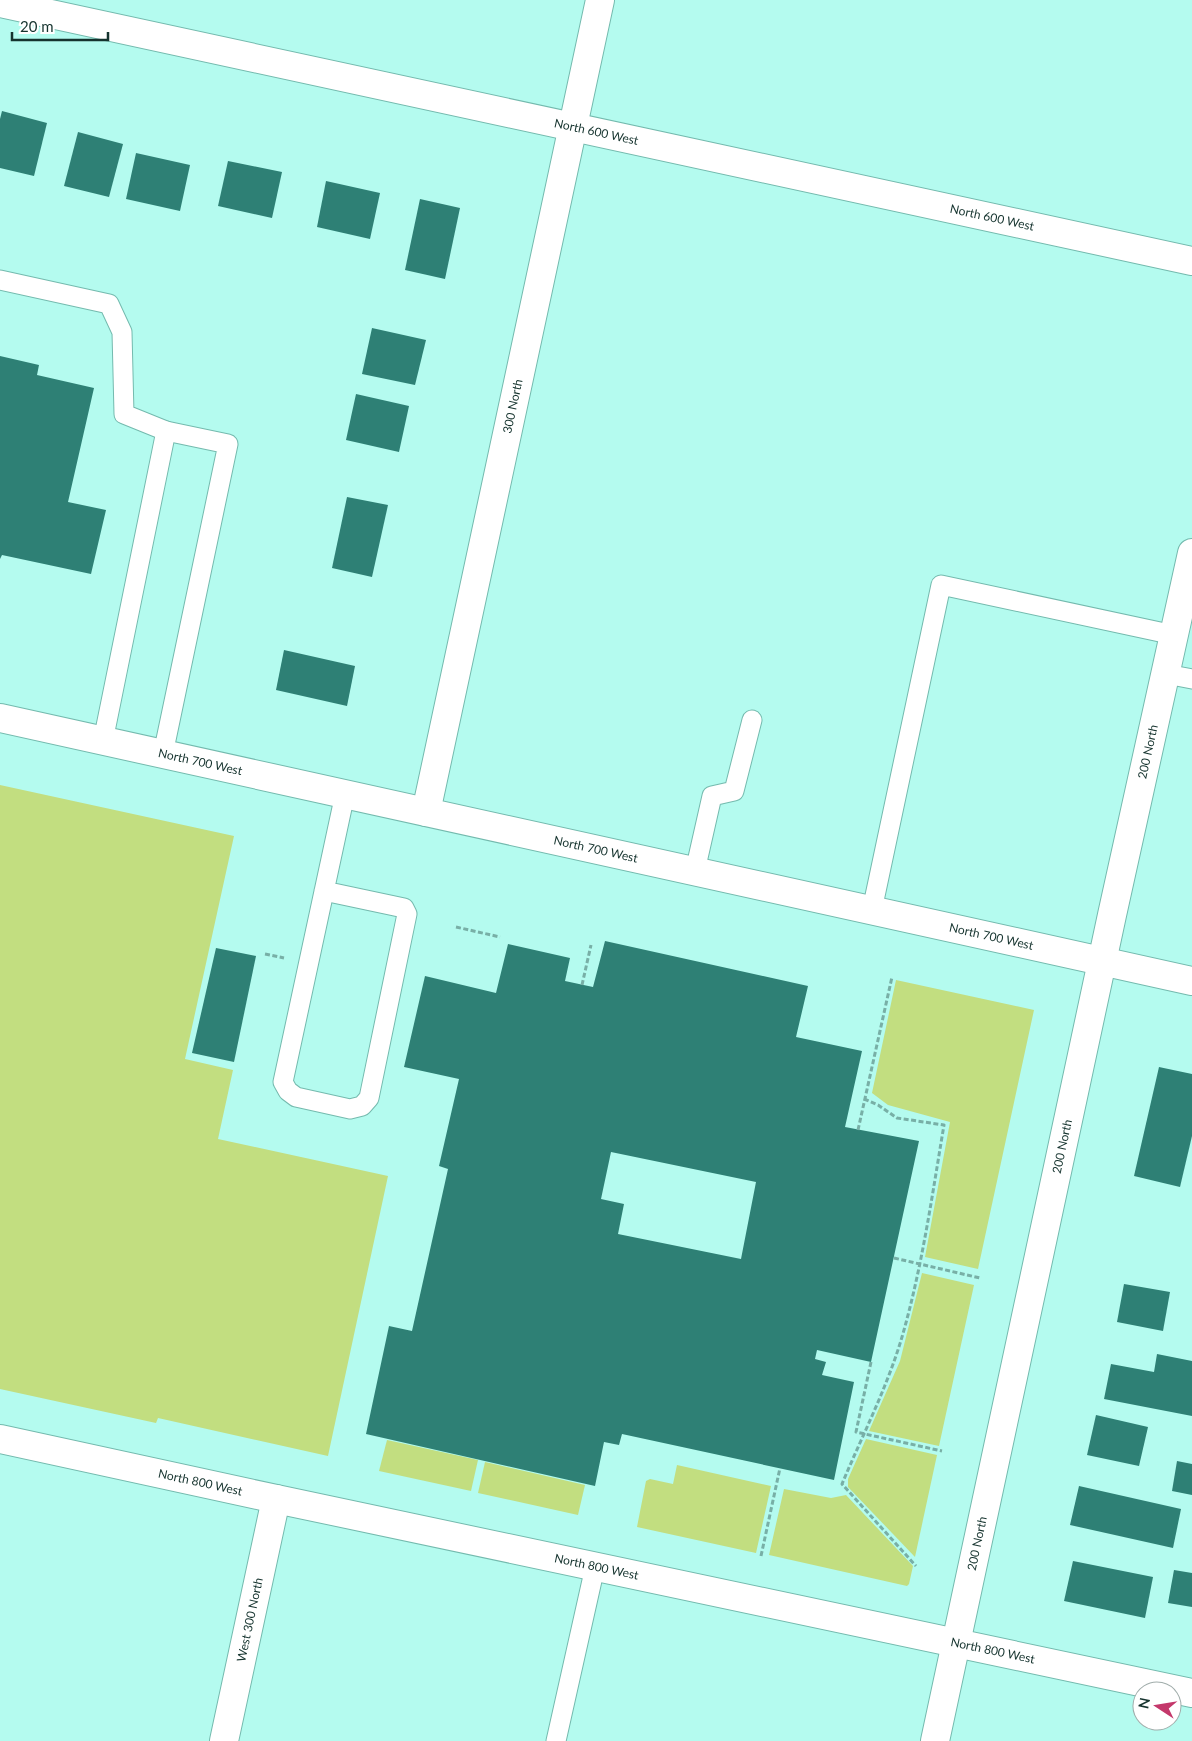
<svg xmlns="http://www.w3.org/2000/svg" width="1192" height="1741" font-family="Lato,sans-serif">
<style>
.green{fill:#c2de80}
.building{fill:#2e8075;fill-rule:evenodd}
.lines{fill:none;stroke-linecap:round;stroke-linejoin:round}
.service-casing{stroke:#74baae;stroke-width:21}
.minor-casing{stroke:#74baae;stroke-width:30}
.path{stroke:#78afa6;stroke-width:3;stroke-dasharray:5 2.5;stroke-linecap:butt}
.service{stroke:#fff;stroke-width:19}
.minor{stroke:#fff;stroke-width:28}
.labels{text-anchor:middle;stroke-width:5;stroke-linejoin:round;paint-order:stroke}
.street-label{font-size:12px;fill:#15332e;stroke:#fff}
</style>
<rect width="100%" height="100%" fill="#b4fbef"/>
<!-- green -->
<g class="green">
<path d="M 0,785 L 234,836 L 185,1059 L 233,1070 L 218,1139 L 388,1176 L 328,1456 L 158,1418 L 156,1423 L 0,1389 Z"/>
<path d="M 896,980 L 1034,1010 L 978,1269 L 925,1257 L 950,1122 L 888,1105 L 872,1093 Z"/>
<path d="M 922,1273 L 974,1285 L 939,1446 L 869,1431 L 900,1361 Z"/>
<path d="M 866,1439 L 937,1455 L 915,1557 L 848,1487 L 848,1479 Z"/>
<path d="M 387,1440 L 478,1460 L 471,1491 L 379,1471 Z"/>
<path d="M 485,1462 L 585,1485 L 578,1515 L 478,1493 Z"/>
<path d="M 677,1465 L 771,1486 L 756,1553 L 637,1527 L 646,1481 L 650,1479 L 673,1484 Z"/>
<path d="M 784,1489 L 831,1498 L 846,1495 L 913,1566 L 909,1584 L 907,1586 L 769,1555 Z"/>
</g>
<!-- building -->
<g class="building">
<path d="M 2,111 L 47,123 L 34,176 L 0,168 L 0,119 Z"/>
<path d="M 78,132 L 123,144 L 109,197 L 64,186 Z"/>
<path d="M 136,153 L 190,165 L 180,211 L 126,199 Z"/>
<path d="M 228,161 L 282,172 L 272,218 L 218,206 Z"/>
<path d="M 326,181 L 380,193 L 370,239 L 317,227 Z"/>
<path d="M 420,199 L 460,208 L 445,279 L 405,270 Z"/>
<path d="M 372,328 L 426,340 L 415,385 L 362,374 Z"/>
<path d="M 0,356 L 39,365 L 37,375 L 94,388 L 68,502 L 106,510 L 91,574 L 2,555 L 0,559 Z"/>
<path d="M 356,394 L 409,406 L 399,452 L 346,440 Z"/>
<path d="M 347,497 L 388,505 L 372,577 L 332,568 Z"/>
<path d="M 284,650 L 355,666 L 347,706 L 276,690 Z"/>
<path d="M 605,941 L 808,986 L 796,1037 L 862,1051 L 845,1127 L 919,1141 L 871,1362 L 817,1350 L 815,1359 L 826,1362 L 822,1375 L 854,1382 L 834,1480 L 622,1434 L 619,1445 L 604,1442 L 595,1486 L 366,1434 L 389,1326 L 412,1331 L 448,1169 L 439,1166 L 459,1079 L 404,1067 L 425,976 L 496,993 L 508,944 L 570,958 L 565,981 L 593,987 ZM 611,1152 L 756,1182 L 741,1259 L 618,1234 L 624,1204 L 601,1199 Z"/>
<path d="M 216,948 L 256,956 L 234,1062 L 192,1053 Z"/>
<path d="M 1159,1067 L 1192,1074 L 1192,1136 L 1180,1187 L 1134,1176 Z"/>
<path d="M 1124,1284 L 1170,1292 L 1163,1331 L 1117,1322 Z"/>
<path d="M 1157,1354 L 1192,1361 L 1192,1416 L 1104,1399 L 1111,1364 L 1154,1372 Z"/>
<path d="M 1096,1415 L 1148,1427 L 1139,1466 L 1087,1455 Z"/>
<path d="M 1177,1461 L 1192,1464 L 1192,1495 L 1172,1491 Z"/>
<path d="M 1079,1486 L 1181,1509 L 1173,1548 L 1070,1525 Z"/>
<path d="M 1073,1561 L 1153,1577 L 1145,1618 L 1064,1601 Z"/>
<path d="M 1174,1570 L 1192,1573 L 1192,1607 L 1168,1603 Z"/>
</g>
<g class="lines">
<defs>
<g id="service">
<path d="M 0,280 L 109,304 L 122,332 L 124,414 L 166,431"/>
<path d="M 1166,674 L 1192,679"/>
<path d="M 103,741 L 166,431 L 228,444 L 163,754"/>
<path d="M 695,871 L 712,796 L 734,791 L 752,720"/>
<path d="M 324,891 L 404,908 L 407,914 L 369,1098 L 362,1106 L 350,1109 L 296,1097 L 288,1091 L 283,1082 C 304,986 325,890 345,794"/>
<path d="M 872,910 L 941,585 L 1174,635"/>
<path d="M 556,1741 L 595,1567"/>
</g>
<g id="minor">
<path id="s1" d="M 0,3 L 1192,261"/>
<path id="s2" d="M 0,718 L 1192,981"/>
<path id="s3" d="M 426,812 L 600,0"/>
<path id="s4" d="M 0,1439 L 276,1499 L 1192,1693"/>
<path id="s5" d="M 224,1741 L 276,1499"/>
<path id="s6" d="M 935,1741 L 1112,915 L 1192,553"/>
</g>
</defs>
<!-- service casing -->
<use href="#service" class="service-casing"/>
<!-- minor casing -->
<use href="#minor" class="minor-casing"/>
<!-- path -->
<g class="path">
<path d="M 456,927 L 500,937"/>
<path d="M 265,954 L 284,958"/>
<path d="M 582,985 L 591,945"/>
<path d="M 864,1099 L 878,1105 L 897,1118 L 944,1125 C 932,1196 922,1268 902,1337 C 887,1388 862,1436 842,1484 L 916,1566"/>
<path d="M 858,1130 L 892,977"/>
<path d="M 894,1258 L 980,1278"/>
<path d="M 871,1362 L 856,1432 L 942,1451"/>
<path d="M 761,1556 L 780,1468"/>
</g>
<!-- service -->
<use href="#service" class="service"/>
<!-- minor -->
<use href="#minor" class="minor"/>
</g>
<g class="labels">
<!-- street labels -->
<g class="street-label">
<text dy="4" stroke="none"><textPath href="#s1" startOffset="610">North 600 West</textPath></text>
<text dy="4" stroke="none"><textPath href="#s1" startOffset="1015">North 600 West</textPath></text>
<text dy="4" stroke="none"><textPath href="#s3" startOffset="415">300 North</textPath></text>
<text dy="4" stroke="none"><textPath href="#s6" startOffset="1012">200 North</textPath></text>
<text dy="4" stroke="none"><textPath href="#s2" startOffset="205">North 700 West</textPath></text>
<text dy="4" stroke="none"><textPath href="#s2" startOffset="610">North 700 West</textPath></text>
<text dy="4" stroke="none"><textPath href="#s2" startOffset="1015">North 700 West</textPath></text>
<text dy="4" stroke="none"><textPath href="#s6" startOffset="608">200 North</textPath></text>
<text dy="4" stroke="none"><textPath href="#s4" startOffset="205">North 800 West</textPath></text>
<text dy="4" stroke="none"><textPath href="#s6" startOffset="202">200 North</textPath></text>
<text dy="4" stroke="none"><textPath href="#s4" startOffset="610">North 800 West</textPath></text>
<text dy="4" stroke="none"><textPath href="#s5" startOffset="124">West 300 North</textPath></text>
<text dy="4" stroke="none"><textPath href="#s4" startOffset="1015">North 800 West</textPath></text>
</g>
</g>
<!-- north arrow -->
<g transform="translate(1157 1706) rotate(282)"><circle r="24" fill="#ffffff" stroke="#a1adab"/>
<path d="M0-4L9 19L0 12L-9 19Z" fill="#c4386b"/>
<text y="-8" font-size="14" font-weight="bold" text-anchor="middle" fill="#15332e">N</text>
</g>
<!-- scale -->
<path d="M12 32v8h96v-8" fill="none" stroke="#15332e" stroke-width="2.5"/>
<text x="20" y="32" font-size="15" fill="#15332e" stroke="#ffffff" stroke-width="4" paint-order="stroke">20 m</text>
</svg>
